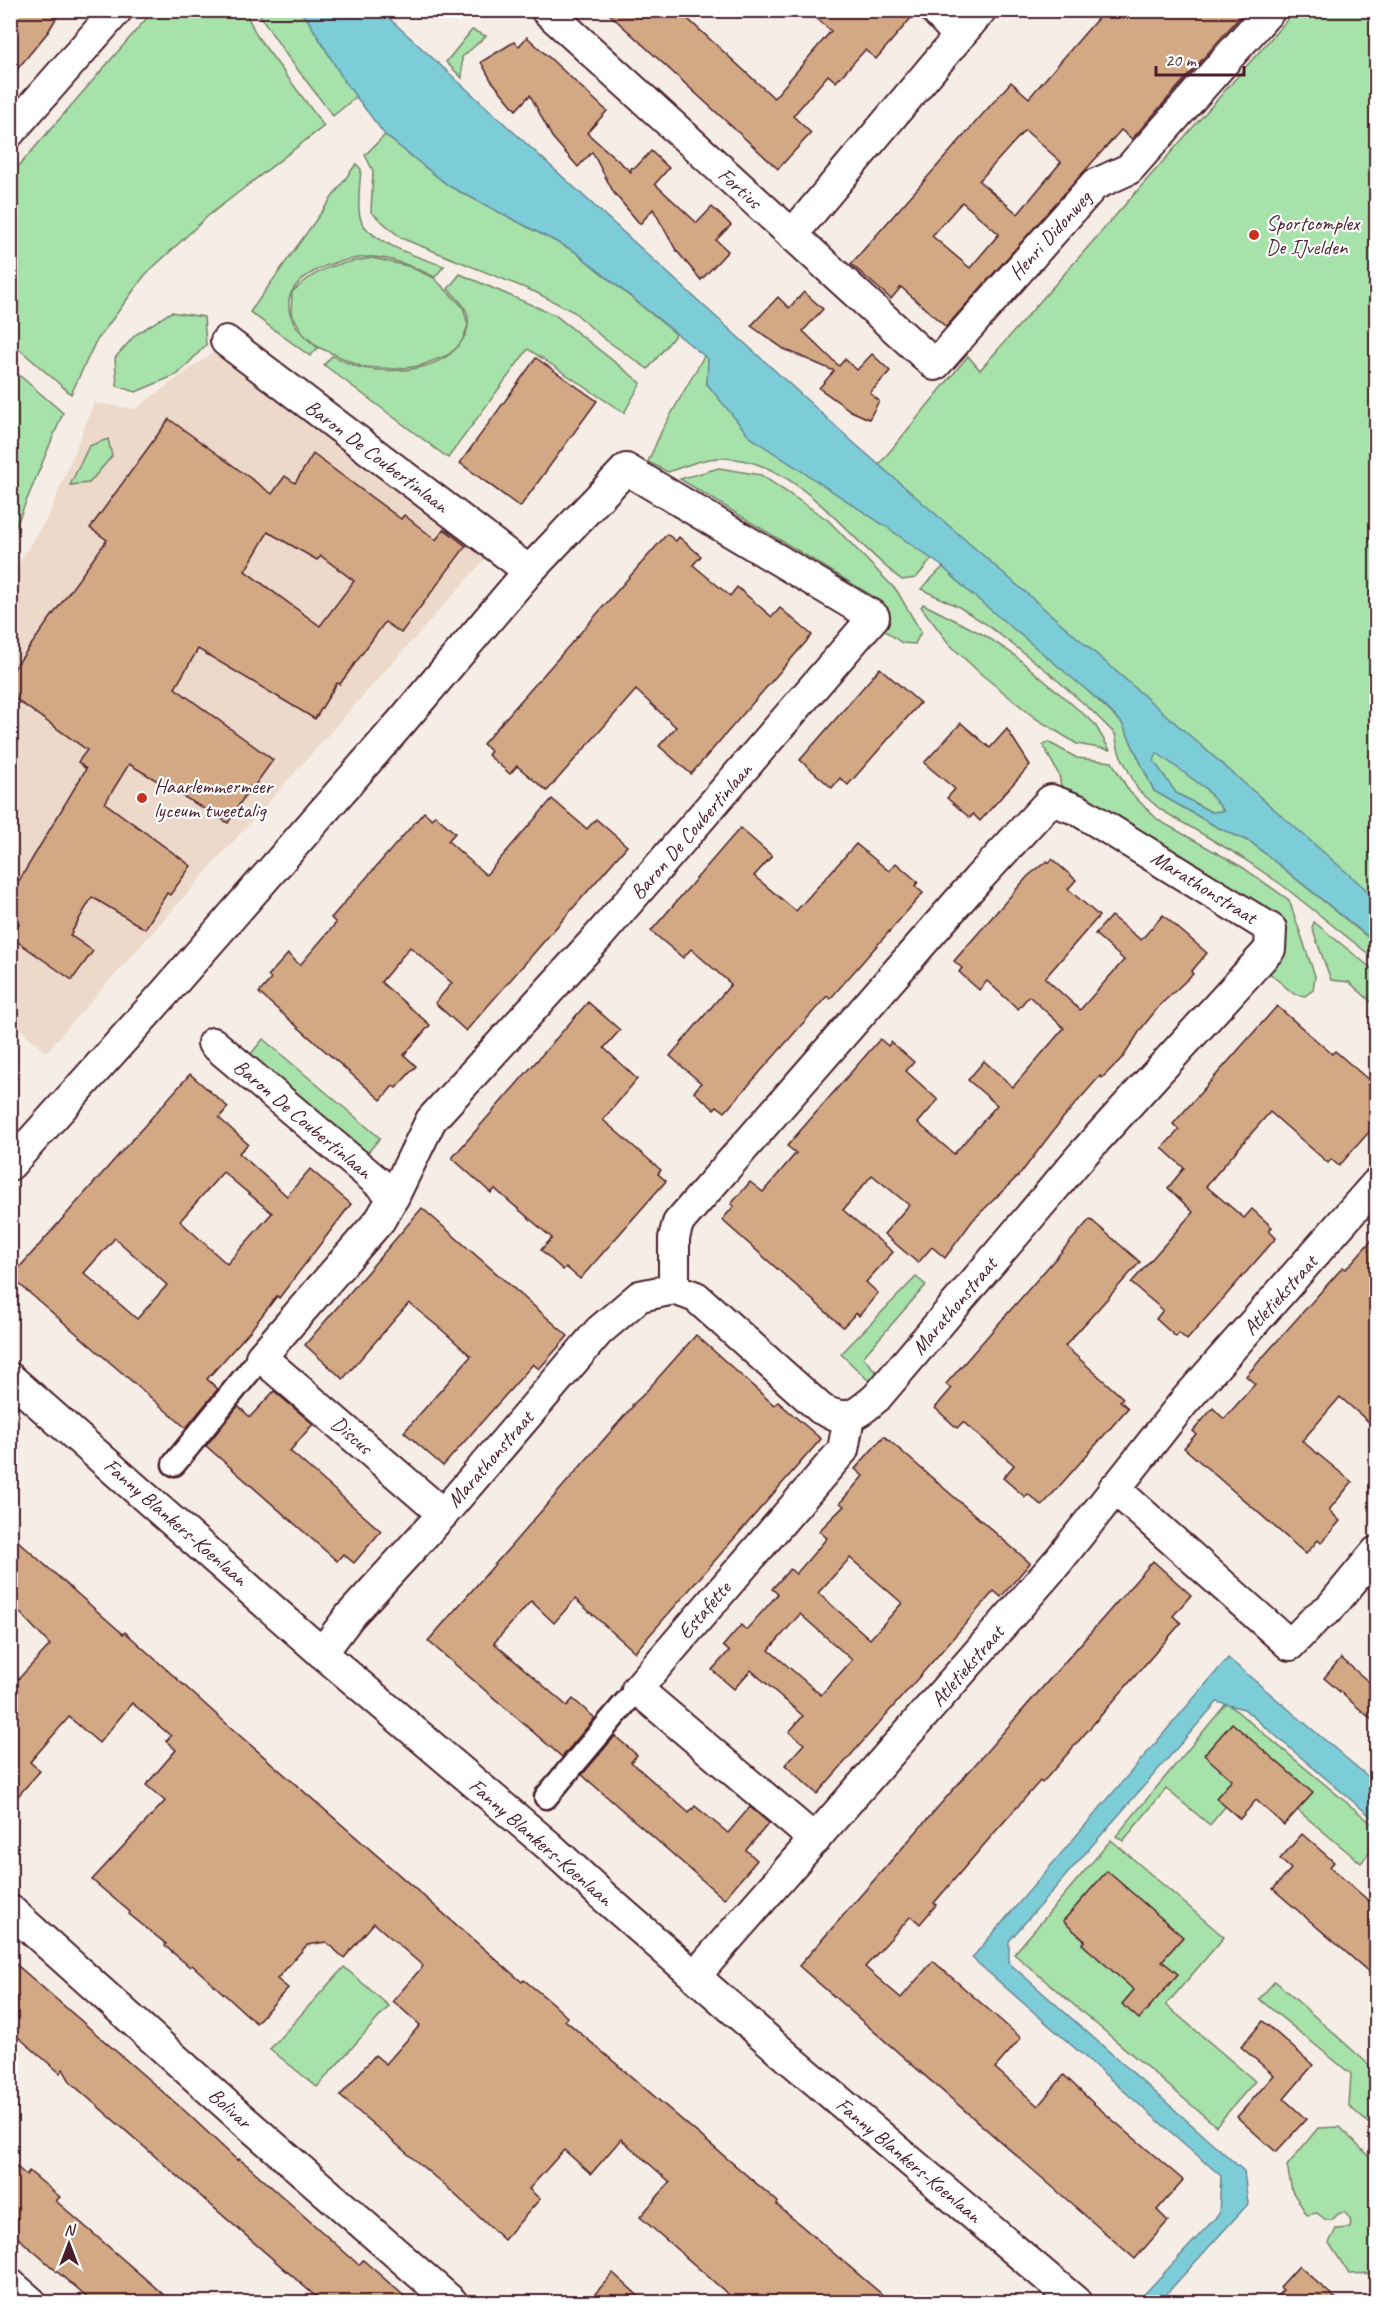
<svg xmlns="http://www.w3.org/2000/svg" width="1387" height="2313" font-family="Caveat,sans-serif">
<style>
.built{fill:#ecd9c9}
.green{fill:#a6e2a9;stroke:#78806a;stroke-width:1.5}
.water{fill:#7dcdd8;stroke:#698793;stroke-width:1.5;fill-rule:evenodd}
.building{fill:#d3a884;stroke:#4a1f2b;stroke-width:1.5;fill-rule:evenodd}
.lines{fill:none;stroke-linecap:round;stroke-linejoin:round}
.pedestrian-casing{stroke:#4a1f2b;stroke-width:27}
.minor-casing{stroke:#4a1f2b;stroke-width:34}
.pedestrian{stroke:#fff;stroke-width:22}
.minor{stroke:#fff;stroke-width:30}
.poi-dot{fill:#c8321e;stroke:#fff;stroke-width:2}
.labels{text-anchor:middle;stroke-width:4.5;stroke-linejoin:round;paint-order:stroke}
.street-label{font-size:21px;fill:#4a1f2b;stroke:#fff}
.poi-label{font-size:21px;fill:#4a1f2b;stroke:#fff;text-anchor:start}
</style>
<rect width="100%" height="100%" fill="#f6eee6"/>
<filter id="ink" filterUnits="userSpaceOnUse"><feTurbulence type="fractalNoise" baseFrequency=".0167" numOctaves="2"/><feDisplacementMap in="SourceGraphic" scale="12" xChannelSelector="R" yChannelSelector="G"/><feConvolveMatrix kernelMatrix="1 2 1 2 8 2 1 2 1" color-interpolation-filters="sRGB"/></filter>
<g filter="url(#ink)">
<!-- built -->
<path class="built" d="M 215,351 L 492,551 L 46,1052 L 11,1021 L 11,575 L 49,515 L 94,403 L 135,409 Z"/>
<!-- green -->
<g class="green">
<path d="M 153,11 L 245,11 L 257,36 L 324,126 L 208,216 L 145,275 L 95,343 L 71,394 L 11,342 L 11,175 Z"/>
<path d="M 257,11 L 299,11 L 308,20 L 356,97 L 333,116 L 285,53 Z"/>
<path d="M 1295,11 L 1376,11 L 1376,913 L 873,472 L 968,356 L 980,370 Z"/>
<path d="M 472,30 L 486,36 L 462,57 L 462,78 L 446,62 Z"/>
<path d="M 385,135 L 449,186 L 574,251 L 676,334 L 648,369 L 603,338 L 574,312 L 535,292 L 401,238 L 371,212 L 373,171 L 365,155 Z"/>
<path d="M 356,164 L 361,169 C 360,184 357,203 360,217 C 365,241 423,259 444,266 L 435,277 C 415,268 396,259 374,257 C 366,256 356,259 347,260 C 323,264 281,282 290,313 C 294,328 307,339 318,348 L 310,356 L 250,312 Z"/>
<path d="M 372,258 L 408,266 L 434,278 L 463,307 L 468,325 L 461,344 L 448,355 L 420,366 L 396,369 L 362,367 L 318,347 L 303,334 L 291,312 L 292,292 C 321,265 335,264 372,258 Z"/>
<path d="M 460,274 L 555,315 L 641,383 L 624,413 L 528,349 L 448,458 L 324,365 L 332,356 C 342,360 353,366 363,368 C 398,374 450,371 466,333 C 469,325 469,315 464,307 C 460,300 453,294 448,289 Z"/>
<path d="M 171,312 L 204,317 L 206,345 L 178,374 L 136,392 L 117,386 L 115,358 L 135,335 Z"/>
<path d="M 704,356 L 708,359 L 707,384 L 888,528 L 932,559 L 916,578 L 902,580 C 847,539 797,458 722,458 C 703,458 685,466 668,472 L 648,462 L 662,430 Z"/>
<path d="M 11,368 L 63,413 L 11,538 Z"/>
<path d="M 108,439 L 112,456 L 89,483 L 70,485 L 89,446 Z"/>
<path d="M 719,468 L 761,475 L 828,520 L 897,591 L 921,632 L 915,644 L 902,643 L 884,630 L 888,618 L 884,603 L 680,479 Z"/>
<path d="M 943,567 L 968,591 L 1074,678 L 1122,723 L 1154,791 L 1217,827 L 1252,843 L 1376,944 L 1376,960 L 1282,885 L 1238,855 L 1161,810 L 1138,790 L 1119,752 L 1115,734 L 1092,711 L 1047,671 L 986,624 L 959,607 L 921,589 Z"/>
<path d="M 923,604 L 984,635 L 1013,654 L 1094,723 L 1110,750 L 1077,744 L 1035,718 L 981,674 L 950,645 L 921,607 Z"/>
<path d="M 1048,742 L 1077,758 L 1112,762 L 1129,791 L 1158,820 L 1242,867 L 1289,900 L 1315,976 L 1313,990 L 1305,996 L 1294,994 L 1267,971 L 1285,931 L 1274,912 L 1061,786 L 1059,775 L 1043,745 Z"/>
<path d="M 1157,752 L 1205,788 L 1225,811 L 1211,812 L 1176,793 L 1153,761 Z"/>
<path d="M 1314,922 L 1376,972 L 1376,1006 L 1349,982 L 1331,980 L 1312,928 Z"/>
<path d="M 263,1039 L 380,1138 L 364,1157 L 247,1059 Z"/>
<path d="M 916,1277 L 926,1285 L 863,1357 L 878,1374 L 870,1382 L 841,1354 Z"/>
<path d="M 1227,1703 L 1376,1827 L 1376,1845 L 1361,1863 L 1253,1773 L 1210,1825 L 1166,1789 L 1123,1841 L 1116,1836 Z"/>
<path d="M 1111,1840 L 1224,1937 L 1166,2005 L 1255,2081 L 1216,2126 L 1014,1954 Z"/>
<path d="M 344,1967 L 389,2006 L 317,2087 L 270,2049 Z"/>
<path d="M 1275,1981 L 1376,2071 L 1376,2130 L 1349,2106 L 1351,2074 L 1259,1999 Z"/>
<path d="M 1340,2127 L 1376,2164 L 1376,2273 L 1349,2274 L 1329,2243 L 1336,2229 L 1350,2228 C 1352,2221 1350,2217 1344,2212 L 1338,2214 L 1332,2220 L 1326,2220 L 1317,2213 L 1307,2215 L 1292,2191 L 1287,2166 L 1318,2128 Z"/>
</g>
<!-- water -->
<g class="water">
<path d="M 299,11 L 381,11 L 854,443 L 1376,898 L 1376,943 L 1252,843 L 1217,827 L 1154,791 L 1122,723 L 1102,703 L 968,591 L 943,567 L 888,528 L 750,437 L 707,384 L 708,359 L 574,251 L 449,186 L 385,135 L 345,82 L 308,20 ZM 1157,753 L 1205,788 L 1224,811 L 1211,812 L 1176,793 L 1154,761 Z"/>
<path d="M 1228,1658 L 1372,1780 L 1376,1779 L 1376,1821 L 1244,1709 L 1217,1702 L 1009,1941 L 1009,1963 L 1244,2171 L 1248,2204 L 1159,2302 L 1137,2302 L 1219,2214 L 1221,2176 L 972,1958 Z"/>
</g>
<!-- building -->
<g class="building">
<path d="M 10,10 L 61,10 L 48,32 L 10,78 Z"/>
<path d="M 605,10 L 678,10 L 774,98 L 831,31 L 807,10 L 918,10 L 876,59 L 865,50 L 836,82 L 828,75 L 793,116 L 811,133 L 778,169 Z"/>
<path d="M 1105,10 L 1246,10 L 1132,139 L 1121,130 L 946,327 L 901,287 L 891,299 L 851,264 L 1011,82 L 1029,98 ZM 1025,130 L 1061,162 L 1018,214 L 979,181 ZM 962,202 L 999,234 L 970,268 L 932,236 Z"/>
<path d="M 527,37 L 607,111 L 587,133 L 631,172 L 631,168 L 636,167 L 651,151 L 669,168 L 655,184 L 697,223 L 712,207 L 731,225 L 716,240 L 728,251 L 701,280 L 676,250 L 653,209 L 640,224 L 614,193 L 592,152 L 578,167 L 552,137 L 530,95 L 516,110 L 491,80 L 481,62 L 514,42 L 519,46 Z"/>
<path d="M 804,292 L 823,309 L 803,331 L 839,366 L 845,359 L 857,370 L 872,354 L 890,371 L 870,393 L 879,401 L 869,419 L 851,411 L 819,388 L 834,371 L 784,349 L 751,326 L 778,297 L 789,308 Z"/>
<path d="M 536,358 L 597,401 L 520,507 L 460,463 Z"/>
<path d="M 169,419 L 272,494 L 285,476 L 295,483 L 313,454 L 401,519 L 404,515 L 436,540 L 444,529 L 466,546 L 401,633 L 385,622 L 340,684 L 337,683 L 315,719 L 198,649 L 175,688 L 273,760 L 252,789 L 250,787 L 228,823 L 129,764 L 105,803 L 191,866 L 170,895 L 167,893 L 145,929 L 92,897 L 70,935 L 93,951 L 72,980 L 11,937 L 19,923 L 10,918 L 10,896 L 86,769 L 78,762 L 87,750 L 10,695 L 10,674 L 107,540 L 90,528 ZM 268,532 L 317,560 L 321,556 L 354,581 L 320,626 L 245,571 Z"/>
<path d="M 667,534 L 676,541 L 679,537 L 701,556 L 693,565 L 730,596 L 737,587 L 772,617 L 780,608 L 812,635 L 691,774 L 659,746 L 676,727 L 636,690 L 547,791 L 517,766 L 510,774 L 488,755 L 491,751 L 483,744 Z"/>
<path d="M 880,668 L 920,703 L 848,785 L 840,778 L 832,788 L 800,760 Z"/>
<path d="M 961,723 L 990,748 L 1007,729 L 1030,765 L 980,821 L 973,814 L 970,818 L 947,798 L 955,789 L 924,763 Z"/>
<path d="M 552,799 L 587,829 L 596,819 L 627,846 L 466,1031 L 435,1003 L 452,983 L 410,947 L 381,982 L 430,1025 L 404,1055 L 416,1066 L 396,1088 L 393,1086 L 381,1100 L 259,993 L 271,979 L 268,976 L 288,954 L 300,965 L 336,923 L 331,918 L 424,812 L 432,819 L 435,815 L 455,833 L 448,841 L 486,875 Z"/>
<path d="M 740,828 L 772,856 L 754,876 L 796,911 L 856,844 L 889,871 L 896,863 L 918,882 L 915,886 L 923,893 L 830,999 L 827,996 L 725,1112 L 717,1106 L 714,1109 L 694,1092 L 701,1083 L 670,1056 L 731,984 L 691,949 L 683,958 L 651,931 Z"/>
<path d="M 1052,859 L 1076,880 L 1068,889 L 1099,916 L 1045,978 L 1080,1010 L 1124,960 L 1095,934 L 1111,916 L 1141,940 L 1163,915 L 1207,953 L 1191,972 L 1193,974 L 1160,1005 L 1141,1029 L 1124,1056 L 1102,1078 L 1100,1076 L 1063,1118 L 1021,1173 L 973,1220 L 945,1258 L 932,1247 L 918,1263 L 884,1234 L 909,1205 L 872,1175 L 843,1210 L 893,1252 L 866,1282 L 878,1293 L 859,1316 L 856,1313 L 843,1327 L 722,1220 L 734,1206 L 731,1204 L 750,1182 L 763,1192 L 796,1153 L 787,1146 L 880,1039 L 888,1046 L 891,1042 L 914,1062 L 906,1071 L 938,1100 L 918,1123 L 954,1154 L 997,1105 L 968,1080 L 984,1061 L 1013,1087 L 1064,1028 L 1029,996 L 1018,1009 L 987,981 L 979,990 L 959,972 L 962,968 L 954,961 L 1028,876 L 1047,861 L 1049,863 Z"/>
<path d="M 588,1002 L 620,1030 L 604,1048 L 637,1079 L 603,1120 L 661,1170 L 658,1174 L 666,1181 L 580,1279 L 566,1267 L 563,1270 L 541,1250 L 552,1238 L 495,1189 L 491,1193 L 452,1158 Z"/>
<path d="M 1277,1006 L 1332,1054 L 1335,1051 L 1377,1087 L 1377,1123 L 1339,1166 L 1331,1159 L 1328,1163 L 1270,1112 L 1249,1136 L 1206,1186 L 1244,1218 L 1252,1209 L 1272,1227 L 1269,1231 L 1276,1238 L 1187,1340 L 1179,1333 L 1176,1337 L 1156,1319 L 1163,1310 L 1131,1283 L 1193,1212 L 1168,1188 L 1184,1168 L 1162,1148 L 1179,1130 L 1173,1124 Z"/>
<path d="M 190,1074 L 228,1107 L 219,1118 L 248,1144 L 239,1153 L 287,1196 L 310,1169 L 351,1204 L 279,1298 L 277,1296 L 250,1331 L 207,1379 L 218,1389 L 186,1428 L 11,1277 ZM 223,1172 L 272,1213 L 227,1264 L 180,1221 ZM 115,1238 L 167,1285 L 137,1319 L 84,1273 Z"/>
<path d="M 422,1208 L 568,1336 L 539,1369 L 533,1364 L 443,1466 L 404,1432 L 471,1356 L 442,1330 L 409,1303 L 343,1379 L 305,1345 Z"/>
<path d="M 1090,1219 L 1140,1262 L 1065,1346 L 1123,1398 L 1120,1401 L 1128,1408 L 1042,1506 L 1028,1494 L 1025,1497 L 1003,1478 L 1014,1465 L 963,1422 L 957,1428 L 935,1408 L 951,1389 L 946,1384 Z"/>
<path d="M 1377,1234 L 1377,1429 L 1340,1397 L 1302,1441 L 1352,1482 L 1329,1510 L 1340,1521 L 1321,1543 L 1318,1540 L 1306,1554 L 1184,1448 L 1196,1434 L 1193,1431 L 1213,1408 L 1224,1419 L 1255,1384 L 1246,1376 L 1343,1267 L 1346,1269 Z"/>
<path d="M 696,1335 L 774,1405 L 778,1402 L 821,1439 L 635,1652 L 575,1599 L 554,1623 L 531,1601 L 494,1643 L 567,1706 L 573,1699 L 595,1718 L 562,1757 L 428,1641 L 633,1406 L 632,1405 L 642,1396 Z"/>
<path d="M 274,1391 L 313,1424 L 290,1451 L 381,1531 L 354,1563 L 343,1554 L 337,1561 L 206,1446 L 238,1406 L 250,1417 Z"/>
<path d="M 884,1436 L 1030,1563 L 1001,1597 L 994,1591 L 817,1794 L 785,1765 L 804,1744 L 789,1732 L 803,1716 L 751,1670 L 734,1689 L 712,1670 L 729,1651 L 723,1646 L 741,1625 L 746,1630 L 778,1594 L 772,1589 L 790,1569 L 796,1574 L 827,1538 L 819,1531 L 844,1506 L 840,1503 L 863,1476 L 855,1469 ZM 850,1558 L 902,1603 L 870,1639 L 818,1593 ZM 800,1614 L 852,1660 L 821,1695 L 769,1650 Z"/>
<path d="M 10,1534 L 123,1634 L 125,1632 L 238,1734 L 522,1982 L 524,1980 L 551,2002 L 567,2017 L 565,2020 L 778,2202 L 777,2205 L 891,2302 L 737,2302 L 640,2217 L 670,2182 L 621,2139 L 591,2174 L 564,2150 L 529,2189 L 540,2199 L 504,2240 L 450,2190 L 340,2096 L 375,2055 L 386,2064 L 420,2025 L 393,2001 L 423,1966 L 374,1923 L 344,1958 L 326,1942 L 307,1945 L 277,1979 L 288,1988 L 256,2023 L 192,1965 L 190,1967 L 165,1946 L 166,1944 L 129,1914 L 130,1912 L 92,1880 L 165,1801 L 146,1785 L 176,1750 L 166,1741 L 171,1736 L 132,1703 L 99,1743 L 69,1717 L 30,1762 L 40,1771 L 10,1805 L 10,1688 L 50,1645 L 10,1602 Z"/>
<path d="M 1153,1561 L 1191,1595 L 1173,1616 L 1181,1623 L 1050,1774 L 1042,1783 L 1040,1781 L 995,1832 L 934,1903 L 936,1905 L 920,1924 L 911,1916 L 865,1967 L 901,1998 L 933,1961 L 1021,2038 L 995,2068 L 1038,2106 L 1064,2075 L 1093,2103 L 1183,2180 L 1157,2210 L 1168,2221 L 1135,2259 L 799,1966 Z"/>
<path d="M 1341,1658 L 1377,1689 L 1377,1724 L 1324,1678 Z"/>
<path d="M 1232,1723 L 1313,1793 L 1284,1825 L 1256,1800 L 1240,1819 L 1216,1798 L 1232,1780 L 1204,1755 Z"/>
<path d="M 615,1736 L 637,1755 L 631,1762 L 689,1813 L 695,1806 L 728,1833 L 750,1807 L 769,1823 L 746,1850 L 757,1860 L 724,1899 L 582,1775 Z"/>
<path d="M 1302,1834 L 1334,1862 L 1330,1867 L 1377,1908 L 1377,1979 L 1273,1889 L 1291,1869 L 1280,1859 Z"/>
<path d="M 1107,1871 L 1183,1937 L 1162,1961 L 1178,1974 L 1139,2019 L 1122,2004 L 1134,1990 L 1082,1944 L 1085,1941 L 1063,1921 Z"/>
<path d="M 10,1959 L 186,2112 L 238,2161 L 239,2159 L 247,2165 L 359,2265 L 363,2260 L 411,2302 L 322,2302 L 71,2083 L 63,2069 L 60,2073 L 10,2030 Z"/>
<path d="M 1263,2021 L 1313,2065 L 1284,2099 L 1306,2119 L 1276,2152 L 1237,2117 L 1274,2075 L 1241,2047 Z"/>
<path d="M 10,2161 L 26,2175 L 29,2171 L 60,2197 L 56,2201 L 172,2302 L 92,2302 L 31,2249 L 10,2231 Z"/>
<path d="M 1299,2266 L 1319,2284 L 1340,2302 L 1271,2302 L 1283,2290 L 1280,2287 Z"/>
<path d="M 613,2273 L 645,2302 L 588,2302 Z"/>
</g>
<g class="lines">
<defs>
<g id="pedestrian">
<path d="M 174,1464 L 261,1357"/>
<path d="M 546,1797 L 637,1689"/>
</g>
<g id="minor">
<path d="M 546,10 L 935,365 L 1094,185 L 1129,169 L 1270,10"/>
<path d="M 935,10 L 959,36"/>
<path d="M 10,132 L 117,10"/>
<path d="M 792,235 L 981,10"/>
<path d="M 226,341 L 529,571"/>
<path d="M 213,1043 L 394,1196"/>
<path d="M 10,1165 L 163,995 L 403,720 L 529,571 L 626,469 L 874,617 L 598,937 L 431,1120 L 394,1196 L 380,1220 L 261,1357 L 443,1514"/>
<path d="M 10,1378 L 322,1653 L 549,1846 L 602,1895 L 791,2060 L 1076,2302"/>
<path d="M 1114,1488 L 1290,1645 L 1316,1618 L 1330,1608 L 1376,1552"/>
<path d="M 322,1653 L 349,1617 L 443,1514 L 599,1331 L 640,1296 L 674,1289 L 696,1297 L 821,1409 C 848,1423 856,1415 877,1397 L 1082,1155 L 1270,949 L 1271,929 L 1078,810 L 1051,800 L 978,879 L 678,1223 L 674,1238 L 674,1289"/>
<path d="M 815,1840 L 637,1689 L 843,1450 L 849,1417"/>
<path d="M 10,1910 L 240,2117 L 452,2302"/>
<path d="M 695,1976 L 1059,1560 L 1184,1402 L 1376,1184"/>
<path d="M 10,2284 L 31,2302"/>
</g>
</defs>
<!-- pedestrian casing -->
<use href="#pedestrian" class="pedestrian-casing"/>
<!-- minor casing -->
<use href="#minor" class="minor-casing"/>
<!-- pedestrian -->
<use href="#pedestrian" class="pedestrian"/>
<!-- minor -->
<use href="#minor" class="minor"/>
</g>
</g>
<!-- markers -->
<g class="poi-dot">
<circle cx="1254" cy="235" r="6"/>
<circle cx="142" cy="798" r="6"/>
</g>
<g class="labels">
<!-- street labels -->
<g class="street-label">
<text transform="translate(740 188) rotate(42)" y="7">Fortius</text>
<text transform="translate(1050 235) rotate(-48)" y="7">Henri Didonweg</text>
<text transform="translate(377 456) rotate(37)" y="7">Baron De Coubertinlaan</text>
<text transform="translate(691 831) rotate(-49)" y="7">Baron De Coubertinlaan</text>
<text transform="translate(1204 887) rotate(32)" y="7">Marathonstraat</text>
<text transform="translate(303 1119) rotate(40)" y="7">Baron De Coubertinlaan</text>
<text transform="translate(1280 1295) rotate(-48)" y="7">Atletiekstraat</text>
<text transform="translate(954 1306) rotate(-50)" y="7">Marathonstraat</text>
<text transform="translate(352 1435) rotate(41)" y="7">Discus</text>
<text transform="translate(490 1459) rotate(-49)" y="7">Marathonstraat</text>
<text transform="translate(176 1522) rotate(41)" y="7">Fanny Blankers-Koenlaan</text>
<text transform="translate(704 1610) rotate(-49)" y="7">Estafette</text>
<text transform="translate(967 1666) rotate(-49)" y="7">Atletiekstraat</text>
<text transform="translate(541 1842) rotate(41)" y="7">Fanny Blankers-Koenlaan</text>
<text transform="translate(230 2108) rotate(42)" y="7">Bolivar</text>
<text transform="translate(909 2160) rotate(40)" y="7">Fanny Blankers-Koenlaan</text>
</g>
<!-- poi labels -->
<g class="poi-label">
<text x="1266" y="230">Sportcomplex<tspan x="1266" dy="24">De IJvelden</tspan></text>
<text x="154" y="793">Haarlemmermeer<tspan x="154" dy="24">lyceum tweetalig</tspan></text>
</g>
</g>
<!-- margin -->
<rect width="1387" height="2313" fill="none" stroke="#fff" stroke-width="36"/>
<rect x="18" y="18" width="1351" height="2277" fill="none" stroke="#4a1f2b" stroke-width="2" filter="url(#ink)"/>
<!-- north arrow -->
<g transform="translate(69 2244)" stroke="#ffffff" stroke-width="4.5" paint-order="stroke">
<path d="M0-4.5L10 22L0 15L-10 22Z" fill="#4a1f2b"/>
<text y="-9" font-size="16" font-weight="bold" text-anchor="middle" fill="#4a1f2b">N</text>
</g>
<!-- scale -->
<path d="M1156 66v9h88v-9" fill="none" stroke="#4a1f2b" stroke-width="3"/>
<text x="1165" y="66" font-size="18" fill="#4a1f2b" stroke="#ffffff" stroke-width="4.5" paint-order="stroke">20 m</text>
</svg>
